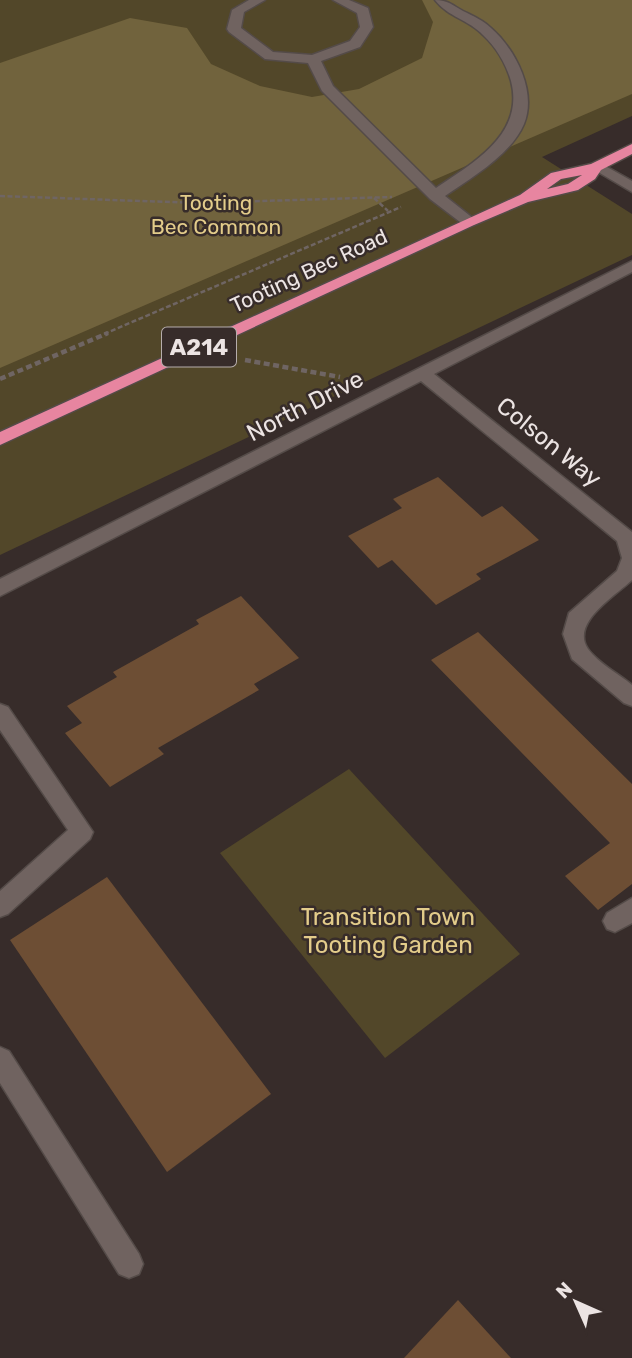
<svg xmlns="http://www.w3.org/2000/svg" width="632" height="1358" font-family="Rubik,sans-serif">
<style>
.green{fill:#524729}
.forest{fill:#71633d}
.building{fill:#6d4e34}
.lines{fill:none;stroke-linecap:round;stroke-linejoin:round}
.minor-casing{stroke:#544b48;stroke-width:3}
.highway-casing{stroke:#544b48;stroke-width:3}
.path-far1{stroke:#6f6563;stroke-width:2.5;stroke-dasharray:5 2.5;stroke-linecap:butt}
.path{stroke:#6f6563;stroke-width:4.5;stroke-dasharray:6 3.5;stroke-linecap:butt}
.minor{fill:#706360;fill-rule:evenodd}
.highway{fill:#e785a0;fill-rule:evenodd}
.labels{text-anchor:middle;stroke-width:5;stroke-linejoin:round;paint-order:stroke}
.far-park-label{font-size:21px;fill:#e3cc8a;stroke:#372c2a}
.far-street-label{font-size:21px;fill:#ece4e3;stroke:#372c2a}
.shield{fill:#372c2a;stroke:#b6adac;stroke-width:2}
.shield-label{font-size:23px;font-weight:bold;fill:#ece4e3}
.street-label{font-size:24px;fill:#ece4e3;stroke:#372c2a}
.park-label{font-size:24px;fill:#e3cc8a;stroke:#372c2a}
</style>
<rect width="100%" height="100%" fill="#372c2a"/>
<!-- green -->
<g class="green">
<path d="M 0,0 L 632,0 L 632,116 L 542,157 L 632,214 L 632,255 L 0,555 Z"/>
<path d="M 349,769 L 520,954 L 385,1058 L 220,853 Z"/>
</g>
<!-- forest -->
<path class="forest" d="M 422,0 L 632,0 L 632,94 L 0,368 L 0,63 L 130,18 L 187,28 L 211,64 L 260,86 L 312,97 L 359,89 L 422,58 L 433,22 Z"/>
<!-- building -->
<g class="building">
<path d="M 438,477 L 482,517 L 502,506 L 539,540 L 476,574 L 481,579 L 436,605 L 392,560 L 378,568 L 348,536 L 402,508 L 393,499 Z"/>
<path d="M 241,596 L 299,658 L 254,684 L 259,690 L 158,748 L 164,754 L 110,787 L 65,733 L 82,723 L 67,706 L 117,677 L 113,672 L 199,624 L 196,620 Z"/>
<path d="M 478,632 L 632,784 L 632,884 L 598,910 L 565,876 L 610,843 L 431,660 Z"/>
<path d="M 107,877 L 271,1094 L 167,1172 L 10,940 Z"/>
<path d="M 458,1300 L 511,1358 L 404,1358 Z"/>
</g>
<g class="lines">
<defs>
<g id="minor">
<path d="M 249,0 L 265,0 L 244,12 L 241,28 L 273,52 L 312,55 L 350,41 L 360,27 L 357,13 L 333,0 L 349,0 L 368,8 L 373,27 L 360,47 L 321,61 L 333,86 L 436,188 C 473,163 525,134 511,81 C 506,64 496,47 483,35 C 469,20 448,17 435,0 C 448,0 452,5 463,11 C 473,16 483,20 491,28 C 516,50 537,92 524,124 C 511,155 471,178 445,196 L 474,219 L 477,222 L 474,225 L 464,225 L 430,199 L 322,91 L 308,63 L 265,59 L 229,32 L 227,29 L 232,10 Z"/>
<path d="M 598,162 L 632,181 L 632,192 L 593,169 L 591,166 Z"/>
<path d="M 632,261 L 632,272 L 434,374 L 632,532 L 632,580 C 615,596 570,623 588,649 C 598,663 619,674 632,685 L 632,706 L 624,703 L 572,659 L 563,634 L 569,613 L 617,571 L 622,558 L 617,541 L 421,381 L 0,596 L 0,579 Z"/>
<path d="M 0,704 L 8,707 L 93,832 L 90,839 L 8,914 L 0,917 L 0,891 L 68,830 L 0,730 Z"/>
<path d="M 632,898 L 632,923 L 615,932 L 607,929 L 603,921 L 607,913 Z"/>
<path d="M 0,1047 L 9,1051 L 139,1254 L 143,1264 L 139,1274 L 129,1278 L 119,1274 L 0,1083 Z"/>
</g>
<path id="highway" d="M 632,144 L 632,154 L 601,170 L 595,179 L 578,190 L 528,202 L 474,225 L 0,445 L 0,432 L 520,195 L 551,173 L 591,164 ZM 582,175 L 568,184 L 547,189 L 561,179 Z"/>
</defs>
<!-- minor casing -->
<use href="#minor" class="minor-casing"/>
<!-- highway casing -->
<use href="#highway" class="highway-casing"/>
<!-- path-far1 -->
<g class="path-far1">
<path d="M 0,196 L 198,203 L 392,197"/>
<path d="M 374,198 L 388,211"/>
<path d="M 104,334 L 401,207"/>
</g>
<!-- path -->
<g class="path">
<path d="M 245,360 L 340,377"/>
<path d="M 0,379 L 108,333"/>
</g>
<!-- minor -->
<use href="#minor" class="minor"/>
<!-- highway -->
<use href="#highway" class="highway"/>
</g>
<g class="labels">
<!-- far-park labels -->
<g class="far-park-label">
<text x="216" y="210">Tooting<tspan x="216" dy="24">Bec Common</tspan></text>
</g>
<!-- far-street labels -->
<g class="far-street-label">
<text transform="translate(309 271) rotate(-25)" y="7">Tooting Bec Road</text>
</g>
<!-- shield labels -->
<rect class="shield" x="162" y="327.5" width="74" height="39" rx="5"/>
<g class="shield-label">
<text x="199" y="355">A214</text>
</g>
<!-- street labels -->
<g class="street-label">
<text transform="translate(305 406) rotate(-27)" y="8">North Drive</text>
<text transform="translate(549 442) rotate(39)" y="8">Colson Way</text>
</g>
<!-- park labels -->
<g class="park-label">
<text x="388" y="925">Transition Town<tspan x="388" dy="28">Tooting Garden</tspan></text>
</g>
</g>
<!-- north arrow -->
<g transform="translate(576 1302) rotate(315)" stroke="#372c2a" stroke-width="5" paint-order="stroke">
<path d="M0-5L12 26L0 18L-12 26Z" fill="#ece4e3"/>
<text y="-10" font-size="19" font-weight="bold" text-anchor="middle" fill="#ece4e3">N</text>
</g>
</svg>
